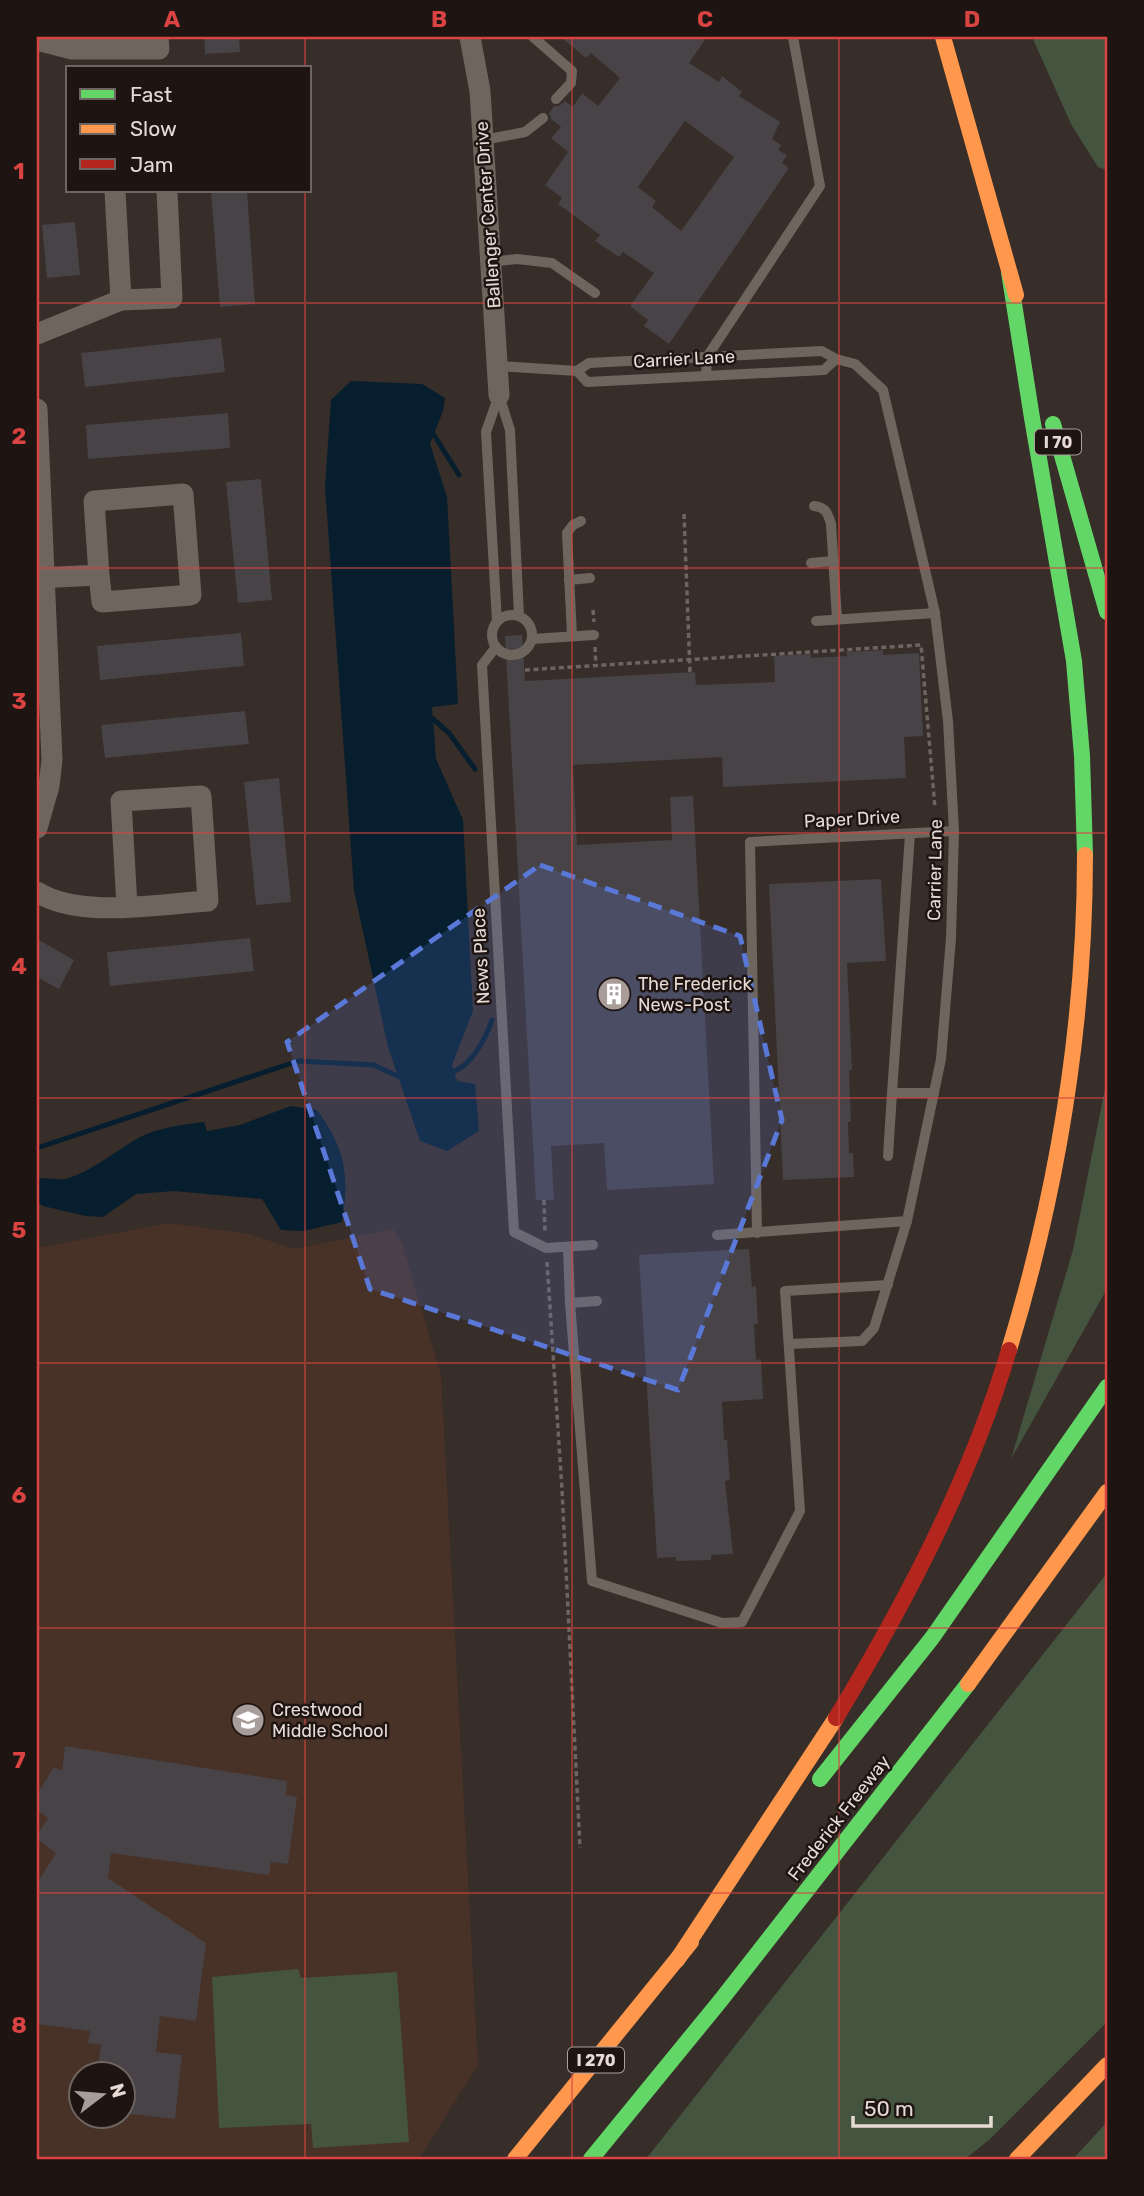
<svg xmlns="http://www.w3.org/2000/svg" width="1144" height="2196" font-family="Rubik,sans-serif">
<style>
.built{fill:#483127;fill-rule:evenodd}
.green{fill:#45543f}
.water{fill:#061e2d}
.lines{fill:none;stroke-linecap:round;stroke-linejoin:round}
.stream{stroke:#061e2d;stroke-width:5}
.building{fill:#474346;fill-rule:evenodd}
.path{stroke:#6d655f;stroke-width:3.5;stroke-dasharray:5 3.5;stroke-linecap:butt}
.lane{stroke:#6e655d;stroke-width:10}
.street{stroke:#6e655d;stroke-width:21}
.fast{stroke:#63d668;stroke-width:16}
.slow{stroke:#ff974d;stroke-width:16}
.jam{stroke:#b3261e;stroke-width:16}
.marked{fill:#5a78d7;fill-opacity:0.2;stroke:#5a78d7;stroke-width:5;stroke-dasharray:14 9;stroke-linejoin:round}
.grid{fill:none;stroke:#d94342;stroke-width:2;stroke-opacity:0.55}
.labels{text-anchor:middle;stroke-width:5;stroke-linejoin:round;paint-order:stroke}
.shield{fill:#1e1512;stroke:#ab9f9a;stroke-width:2}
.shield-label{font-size:16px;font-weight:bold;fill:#e7dad5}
.street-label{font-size:18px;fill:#e7dad5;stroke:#1e1512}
.poi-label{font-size:18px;fill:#e7dad5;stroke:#1e1512;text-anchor:start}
.neatline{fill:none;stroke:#d94342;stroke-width:2.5}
.grid-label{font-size:23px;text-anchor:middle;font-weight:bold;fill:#d94342}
</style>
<rect width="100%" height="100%" fill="#372d29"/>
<!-- built -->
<path class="built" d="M 169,1223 L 249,1234 L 294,1249 L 393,1229 L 402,1243 L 441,1375 L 478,2065 L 419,2159 L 37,2159 L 37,1248 ZM 80,2074 L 122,2074 L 122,2116 L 80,2116 Z"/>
<!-- green -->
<g class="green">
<path d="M 1032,37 L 1107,37 L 1107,170 L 1098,167 L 1072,126 Z"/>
<path d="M 1107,1078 L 1107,1289 L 1011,1459 L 1073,1250 Z"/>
<path d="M 1107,1573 L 1107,2022 L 989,2140 L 965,2159 L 646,2159 Z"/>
<path d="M 298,1969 L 301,1978 L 397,1972 L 409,2142 L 313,2148 L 311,2124 L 219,2128 L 212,1977 Z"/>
<path d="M 1107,2122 L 1107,2159 L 1073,2159 Z"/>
</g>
<!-- water -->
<g class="water">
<path d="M 351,381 L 422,384 L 445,398 L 443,411 L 430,444 L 447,497 L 458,704 L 432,707 L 436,759 L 463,820 L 473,1011 L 452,1065 L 457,1081 L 475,1084 L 479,1131 L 447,1151 L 420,1141 L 388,1047 L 354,890 L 325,486 L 331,400 Z"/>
<path d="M 291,1106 L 317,1110 C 345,1148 350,1175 342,1222 L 304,1231 L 281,1230 L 262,1199 L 174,1191 L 136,1194 L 103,1217 L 86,1216 L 43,1206 L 37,1202 L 37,1179 C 46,1177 54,1180 64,1179 C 85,1176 120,1148 140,1137 C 161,1127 181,1125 204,1122 L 207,1131 L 240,1125 Z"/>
</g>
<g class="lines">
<!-- stream -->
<g class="stream">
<path d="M 434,435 L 459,475"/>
<path d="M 433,719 L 449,733 L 475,769"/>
<path d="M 449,1073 C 470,1069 486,1038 492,1020"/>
<path d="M 37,1148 L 298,1061 L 374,1065 L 397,1076 L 401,1076"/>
</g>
</g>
<!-- building -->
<g class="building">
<path d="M 204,37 L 239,37 L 240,52 L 205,54 Z"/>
<path d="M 561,37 L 707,37 L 689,63 L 719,82 L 722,76 L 742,92 L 739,96 L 780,122 L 772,139 L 781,145 L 778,150 L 787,155 L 782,163 L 789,168 L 669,344 L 644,326 L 648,320 L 630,306 L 654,273 L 623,252 L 619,257 L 595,241 L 600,235 L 558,204 L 562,198 L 545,185 L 568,152 L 551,138 L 561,127 L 551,119 L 549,113 L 554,106 L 559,106 L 565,101 L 573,107 L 582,93 L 598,106 L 620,78 L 591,53 L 586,58 ZM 685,121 L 734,157 L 681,231 L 652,207 L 656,201 L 638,187 Z"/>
<path d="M 211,191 L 247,191 L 255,304 L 220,307 Z"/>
<path d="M 75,222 L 80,275 L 47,278 L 42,225 Z"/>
<path d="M 221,338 L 225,372 L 85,387 L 81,353 Z"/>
<path d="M 228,413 L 230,448 L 88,459 L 86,425 Z"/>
<path d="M 261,479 L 272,600 L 238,603 L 226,482 Z"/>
<path d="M 241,633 L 244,666 L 100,680 L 97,646 Z"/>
<path d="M 522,635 L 525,681 L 695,672 L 696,685 L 775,682 L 774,656 L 811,654 L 811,658 L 847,656 L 846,652 L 883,650 L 883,655 L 919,653 L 923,736 L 904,737 L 906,778 L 723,787 L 722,757 L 573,765 L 577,845 L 672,840 L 670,797 L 693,796 L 714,1184 L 607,1190 L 604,1143 L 551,1146 L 554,1200 L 536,1200 L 505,636 Z"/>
<path d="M 245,711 L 249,744 L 105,758 L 101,725 Z"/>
<path d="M 279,778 L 291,902 L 256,905 L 244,782 Z"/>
<path d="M 881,879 L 886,961 L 847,963 L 852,1070 L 849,1070 L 851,1122 L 848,1122 L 849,1153 L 853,1153 L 854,1177 L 783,1180 L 769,884 Z"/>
<path d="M 250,938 L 254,971 L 110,986 L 107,952 Z"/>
<path d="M 37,939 L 74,960 L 59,989 L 37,977 Z"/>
<path d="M 749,1249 L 752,1287 L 756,1286 L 758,1324 L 754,1324 L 756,1360 L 761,1359 L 763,1399 L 722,1402 L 724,1440 L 727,1440 L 730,1480 L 725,1481 L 733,1554 L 711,1555 L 711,1560 L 676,1561 L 676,1557 L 657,1558 L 639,1255 Z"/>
<path d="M 65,1746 L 287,1781 L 286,1795 L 297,1797 L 288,1864 L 271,1862 L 269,1875 L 111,1853 L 108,1878 L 206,1943 L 196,2021 L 160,2016 L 156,2052 L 182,2055 L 175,2119 L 122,2113 L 122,2074 L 97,2074 L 101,2045 L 88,2043 L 90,2031 L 37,2024 L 37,1883 L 56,1853 L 37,1839 L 37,1835 L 48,1818 L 37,1810 L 37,1794 L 54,1767 L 62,1771 Z"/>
</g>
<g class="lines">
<!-- path -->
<g class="path">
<path d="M 684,514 L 690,672"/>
<path d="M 593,610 L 594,622"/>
<path d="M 595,647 L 596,667"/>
<path d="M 525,670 L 921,645 L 935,808"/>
<path d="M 544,1200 L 545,1233"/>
<path d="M 547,1262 L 562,1490 L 580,1848"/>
</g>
<!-- lane -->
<g class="lane">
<path d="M 533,37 L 572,71 L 571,83 L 556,99"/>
<path d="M 484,140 L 525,132 L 543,118"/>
<path d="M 491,262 L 517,259 L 552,263 L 595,293"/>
<path d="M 498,366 L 577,371 L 589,363 L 822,351 L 836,359 L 855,364 L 883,390 L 935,613 L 948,721 L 954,831 L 951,938 L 941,1059 L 907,1221 L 717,1235"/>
<path d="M 577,371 L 587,382 L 824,370 L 836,359"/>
<path d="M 706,376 L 707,357 L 820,186 L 793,37"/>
<path d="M 499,395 L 510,430 L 519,616"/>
<path d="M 814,506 C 826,507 828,514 831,524 L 837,619"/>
<path d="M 811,563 L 834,561"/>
<path d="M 569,580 L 590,578"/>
<circle cx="512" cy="635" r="20"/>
<path d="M 497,621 L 486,432 L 499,395"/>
<path d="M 816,621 L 935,613"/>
<path d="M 572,636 L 567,533 L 573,525 L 581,521"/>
<path d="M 532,639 L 594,635"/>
<path d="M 496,647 L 482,665 L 514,1232 L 546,1248 L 593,1245"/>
<path d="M 910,834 L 892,1093 L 934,1093"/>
<path d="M 888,1156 L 892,1093"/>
<path d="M 757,1233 L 750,842 L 954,831"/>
<path d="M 568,1247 L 570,1303 L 592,1581 L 722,1623 L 742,1622 L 800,1511 L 785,1291 L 888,1285"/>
<path d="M 570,1303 L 597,1301"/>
<path d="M 789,1344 L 862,1341 L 874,1328 L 907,1221"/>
</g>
<!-- street -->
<g class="street">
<path d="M 470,37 L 480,91 L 499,395"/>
<path d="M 37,40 L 72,49 L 159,49 L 158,37"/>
<path d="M 115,191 L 121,300"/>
<path d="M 37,334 L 121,300 L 172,298 L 167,191"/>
<path d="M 37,409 L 52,760 L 49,786 L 37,828"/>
<path d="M 37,578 L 99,575 L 94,501 L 183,494 L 191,595 L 102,602 L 99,575"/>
<path d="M 37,892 C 80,919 158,904 208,901 L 201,796 L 121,801 L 127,906"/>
</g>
<!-- fast -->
<g class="fast">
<path d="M 1009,272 L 1032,418 L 1074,661 L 1082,756 L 1085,855"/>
<path d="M 1053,424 L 1107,612"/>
<path d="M 820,1779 L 932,1638 L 1107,1387"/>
<path d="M 591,2159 L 721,2000 L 968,1684"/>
</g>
<!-- slow -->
<g class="slow">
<path d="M 943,37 L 1016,295"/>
<path d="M 1009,1350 C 1058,1189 1085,1023 1085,855"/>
<path d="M 968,1684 L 1107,1492"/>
<path d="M 677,1960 L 836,1718"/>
<path d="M 515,2159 L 691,1942"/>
<path d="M 1017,2159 L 1107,2065"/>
</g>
<!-- jam -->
<path class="jam" d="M 836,1718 C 906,1602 970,1480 1009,1350"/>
</g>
<!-- marked area -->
<path class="marked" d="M 540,865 L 740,936 L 782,1120 L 678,1390 L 370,1289 L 287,1042 Z"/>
<!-- grid -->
<path class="grid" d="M 305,37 L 305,68M 572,37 L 572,2159M 839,37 L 839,2159M 305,191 L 305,2159M 37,303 L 1107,303M 37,568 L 1107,568M 37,833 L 1107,833M 37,1098 L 1107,1098M 37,1363 L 1107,1363M 37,1628 L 1107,1628M 37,1893 L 1107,1893"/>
<!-- icons -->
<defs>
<symbol id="building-disc" viewBox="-11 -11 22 22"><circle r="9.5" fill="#a99d99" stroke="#1e1512"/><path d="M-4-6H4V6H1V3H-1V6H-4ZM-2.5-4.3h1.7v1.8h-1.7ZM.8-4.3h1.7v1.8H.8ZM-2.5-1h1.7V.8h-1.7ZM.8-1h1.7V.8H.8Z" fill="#fff"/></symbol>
<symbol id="school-disc" viewBox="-11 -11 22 22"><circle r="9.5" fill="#a99d99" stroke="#1e1512"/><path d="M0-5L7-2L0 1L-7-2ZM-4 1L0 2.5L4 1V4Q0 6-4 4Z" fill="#fff"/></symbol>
</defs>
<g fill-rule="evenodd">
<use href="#building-disc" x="595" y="975" width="38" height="38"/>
<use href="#school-disc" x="229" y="1701" width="38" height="38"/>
</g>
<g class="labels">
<!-- shield labels -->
<g class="shield">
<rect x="1035" y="429.5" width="46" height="25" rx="5"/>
<rect x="568" y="2047.5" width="56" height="25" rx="5"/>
</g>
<g class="shield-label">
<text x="1058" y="448">I 70</text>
<text x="596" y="2066">I 270</text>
</g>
<!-- street labels -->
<g class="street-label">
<text transform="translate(488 215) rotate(-94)" y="6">Ballenger Center Drive</text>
<text transform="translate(684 359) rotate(-3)" y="6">Carrier Lane</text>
<text transform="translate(852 819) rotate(-3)" y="6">Paper Drive</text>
<text transform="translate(935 870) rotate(-89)" y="6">Carrier Lane</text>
<text transform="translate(481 956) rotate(-93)" y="6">News Place</text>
<text transform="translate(839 1818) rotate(-52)" y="6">Frederick Freeway</text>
</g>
<!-- poi labels -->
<g class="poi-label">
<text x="638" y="990">The Frederick<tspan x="638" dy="21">News-Post</tspan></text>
<text x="272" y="1716">Crestwood<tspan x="272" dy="21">Middle School</tspan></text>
</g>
</g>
<!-- border -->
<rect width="1144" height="2196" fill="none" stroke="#1e1512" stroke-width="77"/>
<!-- legend -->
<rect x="66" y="66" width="245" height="126" fill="#1e1512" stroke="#6e6460" stroke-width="2"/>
<rect x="80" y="89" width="35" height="10" fill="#63d668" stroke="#6e6460" stroke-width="2"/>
<text x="130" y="102" font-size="21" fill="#e7dad5">Fast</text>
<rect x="80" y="124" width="35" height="10" fill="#ff974d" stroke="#6e6460" stroke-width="2"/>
<text x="130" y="136" font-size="21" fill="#e7dad5">Slow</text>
<rect x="80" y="159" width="35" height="10" fill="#b3261e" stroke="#6e6460" stroke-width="2"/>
<text x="130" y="172" font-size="21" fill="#e7dad5">Jam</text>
<!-- north arrow -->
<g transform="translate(102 2095) rotate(74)"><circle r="33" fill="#1e1512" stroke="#6e6460" stroke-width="2"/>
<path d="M0-5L12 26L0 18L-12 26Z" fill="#a99d99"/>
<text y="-10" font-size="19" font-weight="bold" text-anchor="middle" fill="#e7dad5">N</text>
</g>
<!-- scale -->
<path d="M853 2116v10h138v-10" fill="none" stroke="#e7dad5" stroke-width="3.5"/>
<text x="864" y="2116" font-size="21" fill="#e7dad5" stroke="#1e1512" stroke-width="5" paint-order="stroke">50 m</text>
<rect x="38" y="38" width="1068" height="2120" class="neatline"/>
<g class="grid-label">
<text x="172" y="27">A</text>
<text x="439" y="27">B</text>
<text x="705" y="27">C</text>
<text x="972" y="27">D</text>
<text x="19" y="179">1</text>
<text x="19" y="444">2</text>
<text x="19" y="709">3</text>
<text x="19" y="974">4</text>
<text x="19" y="1238">5</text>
<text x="19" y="1503">6</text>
<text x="19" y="1768">7</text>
<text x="19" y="2033">8</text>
</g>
</svg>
